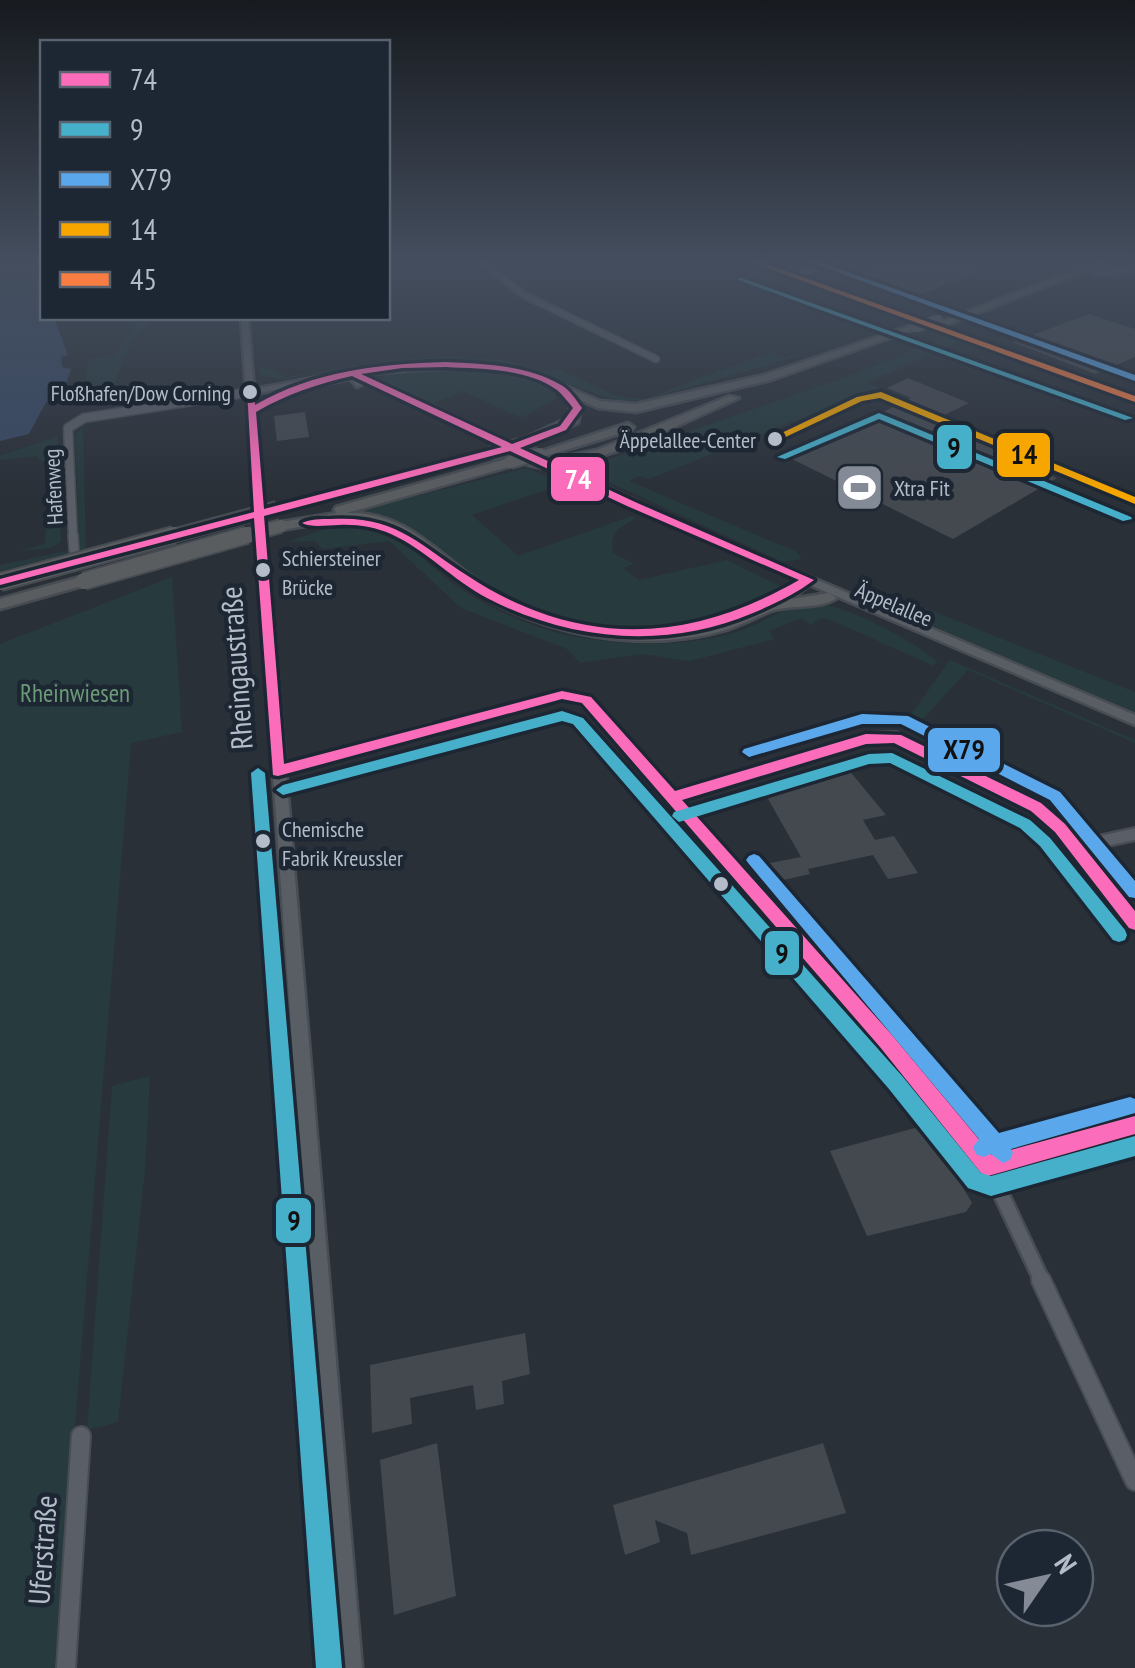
<svg xmlns="http://www.w3.org/2000/svg" width="1135" height="1668" font-family="'PT Sans Narrow',sans-serif">
<style>
.green{fill:#273a3e}
.water{fill:#384963}
.building{fill:#444950}
.lines{fill:none;stroke-linecap:round;stroke-linejoin:round}
.street-far5-casing{stroke:#484c53;stroke-width:9}
.street-far4-casing{stroke:#484c53;stroke-width:11}
.street-far3-casing{stroke:#484c53;stroke-width:12}
.street-far2-casing{stroke:#484c53;stroke-width:16}
.street-far1-casing{stroke:#484c53;stroke-width:19}
.street-casing{stroke:#484c53;stroke-width:22}
.secondary-casing{stroke:#484c53;stroke-width:5}
.highway-casing{stroke:#474c53;stroke-width:5}
.street-far5{stroke:#5a5e66;stroke-width:6}
.street-far4{stroke:#5a5e66;stroke-width:8}
.street-far3{stroke:#5a5e66;stroke-width:9}
.street-far2{stroke:#5a5e66;stroke-width:11}
.street-far1{stroke:#5a5e66;stroke-width:14}
.street{stroke:#5a5e66;stroke-width:18}
.secondary{fill:#595d64;fill-rule:evenodd}
.highway{fill:#5a5d60;fill-rule:evenodd}
.highway-bridge-far2-casing{stroke:#474c53;stroke-width:12;stroke-linecap:butt}
.highway-bridge-far1-casing{stroke:#474c53;stroke-width:16;stroke-linecap:butt}
.highway-bridge-casing{stroke:#474c53;stroke-width:20;stroke-linecap:butt}
.highway-bridge-far2{stroke:#5a5d60;stroke-width:10}
.highway-bridge-far1{stroke:#5a5d60;stroke-width:12}
.highway-bridge{stroke:#5a5d60;stroke-width:16}
.bus-1-casing{stroke:#1d2633;stroke-width:7}
.bus-2-casing{stroke:#1d2633;stroke-width:7}
.bus-3-casing{stroke:#1d2633;stroke-width:7}
.bus-4-casing{stroke:#1d2633;stroke-width:7}
.bus-5-casing{stroke:#1d2633;stroke-width:7}
.bus-1{fill:#fb6dba;fill-rule:evenodd}
.bus-2{fill:#46b0ca;fill-rule:evenodd}
.bus-3{fill:#5aa8eb;fill-rule:evenodd}
.bus-4{fill:#f7a600;fill-rule:evenodd}
.bus-5{fill:#f77d43;fill-rule:evenodd}
.bus-dot{fill:#b4bcc9;stroke:#1d2633;stroke-width:4}
.labels{text-anchor:middle;stroke-width:9;stroke-linejoin:round;paint-order:stroke}
.bus-label{font-size:22px;fill:#b4bcc9;stroke:#1d2633;text-anchor:end}
.far-street-label{font-size:22px;fill:#b4bcc9;stroke:#1d2633}
.far-poi-label{font-size:22px;fill:#b4bcc9;stroke:#1d2633;text-anchor:start}
.park-label{font-size:25px;fill:#6b9a76;stroke:#1d2633}
.near-street-label{font-size:30px;fill:#b4bcc9;stroke:#1d2633}
.line-badge{stroke:#1d2633;stroke-width:4}
.badge-label{font-size:28px;text-anchor:middle;font-weight:bold;fill:#fff}
.pale-badge-label{font-size:28px;text-anchor:middle;font-weight:bold;fill:#111}
</style>
<rect width="100%" height="100%" fill="#2a3038"/>
<!-- green -->
<g class="green">
<path d="M 139,318 L 157,318 L 132,341 L 109,396 L 83,398 L 89,359 L 116,355 Z"/>
<path d="M 906,319 L 782,361 L 640,401 L 617,400 L 514,368 L 464,361 L 360,367 L 281,379 L 263,376 L 257,365 L 287,377 L 389,360 L 450,356 L 502,360 L 549,372 L 558,369 L 616,396 L 644,399 L 770,352 L 783,358 Z"/>
<path d="M 950,335 L 963,340 L 867,383 L 885,391 L 862,394 L 649,479 L 640,476 L 629,481 L 797,552 L 802,559 L 783,562 L 593,475 L 593,466 L 601,462 L 849,376 Z"/>
<path d="M 431,368 C 466,369 536,363 557,398 L 521,418 L 463,391 L 436,402 L 438,408 L 377,382 L 388,372 Z"/>
<path d="M 83,427 L 86,548 L 0,571 L 0,565 L 79,548 L 75,437 Z"/>
<path d="M 58,436 L 61,542 L 51,548 L 20,551 L 45,544 L 48,466 L 36,456 L 0,460 L 0,456 Z"/>
<path d="M 527,468 L 563,484 L 472,515 L 518,556 L 632,516 L 636,518 C 618,529 610,532 613,553 L 634,564 L 623,568 L 639,580 L 727,560 L 786,589 C 715,645 576,636 501,593 C 448,562 413,516 349,513 Z"/>
<path d="M 342,523 C 405,523 416,560 464,591 C 500,614 542,632 584,638 C 634,646 688,647 736,632 C 762,624 787,604 815,604 C 848,604 914,642 937,661 L 934,666 L 833,621 L 822,618 L 811,625 L 801,618 L 769,631 L 774,639 L 771,640 L 690,661 L 642,654 L 580,663 L 567,649 L 461,608 L 389,541 L 323,549 L 315,541 L 287,542 Z"/>
<path d="M 172,577 L 182,732 L 131,743 L 55,1668 L 0,1668 L 0,644 Z"/>
<path d="M 900,598 L 1135,692 L 1135,712 L 941,630 L 893,602 Z"/>
<path d="M 950,660 L 1135,740 L 1135,743 L 968,670 L 910,733 L 901,728 Z"/>
<path d="M 150,1076 L 145,1170 L 118,1422 L 87,1430 L 112,1086 Z"/>
</g>
<!-- water -->
<path class="water" d="M 32,260 L 42,286 L 42,318 L 54,318 L 68,355 L 61,357 L 62,367 L 71,369 L 62,396 L 46,402 L 29,434 L 0,441 L 0,266 Z"/>
<!-- building -->
<g class="building">
<path d="M 881,260 L 956,260 L 984,269 L 912,298 L 852,277 L 876,268 L 867,265 Z"/>
<path d="M 1089,314 L 1135,329 L 1135,357 L 1095,374 L 1013,342 Z"/>
<path d="M 908,378 L 969,403 L 932,421 L 1057,478 L 953,539 L 790,458 L 911,398 L 887,388 Z"/>
<path d="M 305,412 L 309,437 L 277,441 L 274,416 Z"/>
<path d="M 848,769 L 886,815 L 863,820 L 875,840 L 894,836 L 918,873 L 888,879 L 873,855 L 808,869 L 810,874 L 774,882 L 760,865 L 801,857 L 763,790 Z"/>
<path d="M 915,1128 L 943,1153 L 972,1203 L 966,1212 L 867,1236 L 830,1151 Z"/>
<path d="M 525,1333 L 530,1374 L 502,1381 L 504,1404 L 476,1410 L 473,1385 L 410,1398 L 412,1424 L 372,1433 L 370,1365 Z"/>
<path d="M 437,1443 L 456,1596 L 394,1615 L 380,1460 Z"/>
<path d="M 823,1443 L 846,1513 L 691,1555 L 687,1533 L 655,1520 L 660,1542 L 625,1555 L 613,1505 Z"/>
</g>
<g class="lines">
<defs>
<g id="street-far5">
<path d="M 479,260 L 524,295 L 656,359"/>
<path d="M 794,276 L 837,260"/>
</g>
<path id="street-far4" d="M 73,538 L 68,428 L 84,418 L 250,392"/>
<g id="street-far3">
<path d="M 73,535 L 74,550"/>
<path d="M 424,732 L 562,695 L 589,703 L 614,732"/>
</g>
<g id="street-far2">
<path d="M 612,729 L 829,976"/>
<path d="M 278,771 L 434,729"/>
<path d="M 673,797 L 866,739 L 896,738 L 1036,807 L 1060,828 L 1135,923"/>
<path d="M 1075,847 L 1135,834"/>
</g>
<g id="street-far1">
<path d="M 827,973 L 988,1166 L 1043,1283"/>
<path d="M 988,1166 L 1135,1125"/>
</g>
<g id="street">
<path d="M 1041,1280 L 1135,1481"/>
<path d="M 66,1668 L 81,1436"/>
</g>
<g id="secondary">
<path d="M 744,260 L 754,260 L 1135,396 L 1135,402 Z"/>
<path d="M 241,318 L 248,318 L 254,389 L 356,370 L 681,522 L 1135,715 L 1135,725 L 673,526 L 352,375 L 254,394 L 362,1668 L 336,1668 Z"/>
</g>
<g id="highway">
<path d="M 1101,260 L 1114,260 L 949,324 L 940,322 Z"/>
<path d="M 1135,266 L 1135,272 L 1096,275 L 1091,272 Z"/>
<path d="M 912,325 L 921,327 L 771,380 L 636,412 L 598,408 L 582,401 L 578,423 L 520,449 L 514,445 L 516,442 L 568,418 L 571,403 C 528,356 425,369 368,374 L 360,377 L 363,384 L 357,387 L 350,379 L 316,386 L 310,383 L 353,369 L 434,362 L 489,364 L 544,377 L 600,401 L 636,404 L 764,375 Z"/>
<path d="M 729,396 L 739,398 L 635,445 L 595,458 L 589,470 L 608,488 L 608,494 L 598,494 L 577,474 L 580,463 C 561,467 538,471 522,462 L 528,458 L 549,460 L 597,450 Z"/>
<path d="M 628,423 L 634,427 L 632,430 L 539,458 L 533,454 Z"/>
<path d="M 491,449 L 497,453 L 495,456 L 277,512 L 270,508 Z"/>
<path d="M 510,458 L 515,459 L 515,465 L 347,513 C 399,511 429,544 467,573 C 536,625 643,648 725,619 C 736,615 749,611 760,605 C 774,597 785,586 800,581 L 808,586 L 791,599 L 829,593 L 837,598 C 820,610 790,604 771,611 C 757,617 743,624 729,629 C 643,655 540,636 466,586 C 435,565 410,530 372,523 C 342,516 310,526 281,530 L 274,526 L 281,522 L 337,513 L 334,510 L 336,507 Z"/>
<path d="M 84,576 L 92,581 L 89,584 L 0,609 L 0,599 Z"/>
</g>
</defs>
<!-- street-far5 casing -->
<use href="#street-far5" class="street-far5-casing"/>
<!-- street-far4 casing -->
<use href="#street-far4" class="street-far4-casing"/>
<!-- street-far3 casing -->
<use href="#street-far3" class="street-far3-casing"/>
<!-- street-far2 casing -->
<use href="#street-far2" class="street-far2-casing"/>
<!-- street-far1 casing -->
<use href="#street-far1" class="street-far1-casing"/>
<!-- street casing -->
<use href="#street" class="street-casing"/>
<!-- secondary casing -->
<use href="#secondary" class="secondary-casing"/>
<!-- highway casing -->
<use href="#highway" class="highway-casing"/>
<!-- street-far5 -->
<use href="#street-far5" class="street-far5"/>
<!-- street-far4 -->
<use href="#street-far4" class="street-far4"/>
<!-- street-far3 -->
<use href="#street-far3" class="street-far3"/>
<!-- street-far2 -->
<use href="#street-far2" class="street-far2"/>
<!-- street-far1 -->
<use href="#street-far1" class="street-far1"/>
<!-- street -->
<use href="#street" class="street"/>
<!-- secondary -->
<use href="#secondary" class="secondary"/>
<!-- highway -->
<use href="#highway" class="highway"/>
<defs>
<path id="highway-bridge-far2" d="M 916,327 L 938,320"/>
<g id="highway-bridge-far1">
<path d="M 491,453 L 520,445"/>
<path d="M 510,462 L 539,454"/>
<path d="M 165,538 L 277,508"/>
<path d="M 238,538 L 281,526"/>
</g>
<g id="highway-bridge">
<path d="M 84,581 L 247,535"/>
<path d="M 0,582 L 174,535"/>
</g>
</defs>
<!-- highway-bridge-far2 casing -->
<use href="#highway-bridge-far2" class="highway-bridge-far2-casing"/>
<!-- highway-bridge-far1 casing -->
<use href="#highway-bridge-far1" class="highway-bridge-far1-casing"/>
<!-- highway-bridge casing -->
<use href="#highway-bridge" class="highway-bridge-casing"/>
<!-- highway-bridge-far2 -->
<use href="#highway-bridge-far2" class="highway-bridge-far2"/>
<!-- highway-bridge-far1 -->
<use href="#highway-bridge-far1" class="highway-bridge-far1"/>
<!-- highway-bridge -->
<use href="#highway-bridge" class="highway-bridge"/>
<defs>
<path id="bus-1" d="M 446,362 C 483,364 528,365 561,385 C 570,390 576,400 582,408 L 566,430 L 520,448 L 635,502 L 814,580 C 796,594 774,604 753,613 C 666,650 570,641 487,598 C 453,580 426,550 391,534 C 375,527 356,524 339,525 C 326,525 312,528 302,523 C 310,519 321,519 331,519 C 396,515 418,544 468,576 C 489,590 512,602 536,611 C 629,646 715,628 799,580 L 627,506 L 510,451 L 264,516 L 284,764 L 562,691 L 591,697 L 675,791 L 866,734 L 901,735 L 1041,803 L 1065,824 L 1135,911 L 1135,930 L 1129,928 L 1055,832 L 1031,811 L 894,743 L 866,744 L 682,800 L 892,1035 L 992,1155 L 1135,1116 L 1135,1134 L 988,1176 L 981,1173 L 880,1047 L 582,703 L 562,699 L 278,776 L 273,775 L 254,518 L 0,585 L 0,579 L 254,512 L 247,390 L 254,392 L 255,405 C 314,371 379,364 446,362 ZM 446,367 C 481,369 527,368 557,390 C 563,395 568,402 573,408 L 560,426 L 512,444 L 361,374 L 402,368 ZM 352,376 L 502,447 L 264,509 L 256,412 C 287,394 317,384 352,376 Z"/>
<g id="bus-2">
<path d="M 738,278 L 742,278 L 1133,418 L 1125,420 L 738,280 Z"/>
<path d="M 879,413 L 1131,517 L 1132,519 L 1123,521 L 879,419 L 785,459 L 777,457 Z"/>
<path d="M 562,711 L 583,718 L 903,1077 L 981,1173 L 991,1176 L 1135,1136 L 1135,1156 L 991,1196 L 968,1188 L 889,1089 L 573,724 L 562,721 L 283,795 L 276,790 L 283,785 Z"/>
<path d="M 892,753 L 1030,820 L 1050,838 L 1125,930 L 1127,935 L 1125,940 L 1119,942 L 1113,940 L 1040,846 L 1020,828 L 890,763 L 869,764 L 679,822 L 672,816 L 674,812 L 869,754 Z"/>
<path d="M 258,768 L 265,773 L 342,1668 L 316,1668 L 251,773 Z"/>
</g>
<g id="bus-3">
<path d="M 804,260 L 814,260 L 1135,375 L 1135,381 Z"/>
<path d="M 862,714 L 908,716 L 1060,792 L 1135,881 L 1135,898 L 1129,897 L 1050,800 L 901,724 L 862,724 L 749,757 L 742,752 L 744,749 Z"/>
<path d="M 754,854 L 759,856 L 999,1133 L 1130,1097 L 1135,1099 L 1135,1113 L 1011,1149 L 1013,1153 L 1010,1160 L 1003,1163 L 991,1154 L 983,1157 L 976,1154 L 973,1147 L 979,1139 L 749,864 L 746,860 L 749,856 Z"/>
</g>
<path id="bus-4" d="M 881,392 L 1135,497 L 1135,504 L 880,398 L 862,401 L 777,441 L 769,439 L 857,397 Z"/>
<path id="bus-5" d="M 745,260 L 755,260 L 1135,396 L 1135,402 Z"/>
</defs>
<!-- bus-1 casing -->
<use href="#bus-1" class="bus-1-casing"/>
<!-- bus-2 casing -->
<use href="#bus-2" class="bus-2-casing"/>
<!-- bus-3 casing -->
<use href="#bus-3" class="bus-3-casing"/>
<!-- bus-4 casing -->
<use href="#bus-4" class="bus-4-casing"/>
<!-- bus-5 casing -->
<use href="#bus-5" class="bus-5-casing"/>
<!-- bus-1 -->
<use href="#bus-1" class="bus-1"/>
<!-- bus-2 -->
<use href="#bus-2" class="bus-2"/>
<!-- bus-3 -->
<use href="#bus-3" class="bus-3"/>
<!-- bus-4 -->
<use href="#bus-4" class="bus-4"/>
<!-- bus-5 -->
<use href="#bus-5" class="bus-5"/>
</g>
<!-- sky -->
<linearGradient id="sky" x2="0" y2="1"><stop stop-color="#171a1f"/><stop offset="0.53" stop-color="#444e5e"/><stop offset="1" stop-color="#444e5e" stop-opacity="0"/></linearGradient>
<rect width="1135" height="494" fill="url(#sky)"/>
<!-- icons -->
<defs>
<symbol id="stadium-square" viewBox="-11 -11 22 22"><rect x="-9" y="-9" width="18" height="18" rx="4" fill="#848b96" stroke="#1d2633"/><path d="M0-5a6.5 5 0 1 0 0 10a6.5 5 0 1 0 0-10ZM-3.5-1.8h7v3.6h-7Z" fill="#fff"/></symbol>
</defs>
<g fill-rule="evenodd">
<use href="#stadium-square" x="832" y="460" width="55" height="55"/>
</g>
<!-- markers -->
<g class="bus-dot">
<circle cx="250" cy="392" r="9"/>
<circle cx="775" cy="439" r="9"/>
<circle cx="263" cy="570" r="9"/>
<circle cx="263" cy="841" r="9"/>
<circle cx="721" cy="884" r="9"/>
</g>
<g class="labels">
<!-- bus labels -->
<g class="bus-label">
<text x="231" y="401">Floßhafen/Dow Corning</text>
<text x="756" y="448">Äppelallee-Center</text>
<text x="282" y="566" text-anchor="start">Schiersteiner<tspan x="282" dy="29">Brücke</tspan></text>
<text x="282" y="837" text-anchor="start">Chemische<tspan x="282" dy="29">Fabrik Kreussler</tspan></text>
</g>
<!-- far-street labels -->
<g class="far-street-label">
<text transform="translate(53 487) rotate(-93)" y="8">Hafenweg</text>
<text transform="translate(894 604) rotate(23)" y="8">Äppelallee</text>
</g>
<!-- far-poi labels -->
<g class="far-poi-label">
<text x="894" y="496">Xtra Fit</text>
</g>
<!-- park labels -->
<g class="park-label">
<text x="75" y="702">Rheinwiesen</text>
</g>
<!-- near-street labels -->
<g class="near-street-label">
<text transform="translate(237 668) rotate(-94)" y="10">Rheingaustraße</text>
<text transform="translate(43 1550) rotate(-86)" y="10">Uferstraße</text>
</g>
</g>
<g class="line-badge">
<rect x="935" y="423" width="39" height="48" rx="10" fill="#46b0ca"/>
<rect x="995" y="431" width="57" height="48" rx="10" fill="#f7a600"/>
<rect x="549" y="455" width="58" height="48" rx="10" fill="#fb6dba"/>
<rect x="926" y="726" width="76" height="48" rx="10" fill="#5aa8eb"/>
<rect x="763" y="929" width="38" height="48" rx="10" fill="#46b0ca"/>
<rect x="274" y="1196" width="39" height="49" rx="10" fill="#46b0ca"/>
</g>
<g class="badge-label">
<text x="578" y="489">74</text>
</g>
<g class="pale-badge-label">
<text x="954" y="457">9</text>
<text x="1024" y="464">14</text>
<text x="964" y="759">X79</text>
<text x="782" y="963">9</text>
<text x="294" y="1230">9</text>
</g>
<!-- legend -->
<rect x="40" y="40" width="350" height="280" fill="#1d2633" stroke="#59626f" stroke-width="2.5"/>
<rect x="60" y="72" width="50" height="15" fill="#fb6dba" stroke="#59626f" stroke-width="2.5"/>
<text x="130" y="90" font-size="30" fill="#b4bcc9">74</text>
<rect x="60" y="122" width="50" height="15" fill="#46b0ca" stroke="#59626f" stroke-width="2.5"/>
<text x="130" y="140" font-size="30" fill="#b4bcc9">9</text>
<rect x="60" y="172" width="50" height="15" fill="#5aa8eb" stroke="#59626f" stroke-width="2.5"/>
<text x="130" y="190" font-size="30" fill="#b4bcc9">X79</text>
<rect x="60" y="222" width="50" height="15" fill="#f7a600" stroke="#59626f" stroke-width="2.5"/>
<text x="130" y="240" font-size="30" fill="#b4bcc9">14</text>
<rect x="60" y="272" width="50" height="15" fill="#f77d43" stroke="#59626f" stroke-width="2.5"/>
<text x="130" y="290" font-size="30" fill="#b4bcc9">45</text>
<!-- north arrow -->
<g transform="translate(1045 1578) rotate(56)"><circle r="48" fill="#1d2633" stroke="#59626f" stroke-width="2.5"/>
<path d="M0-8L18 38L0 25L-18 38Z" fill="#848b96"/>
<text y="-15" font-size="28" font-weight="bold" text-anchor="middle" fill="#b4bcc9">N</text>
</g>
</svg>
